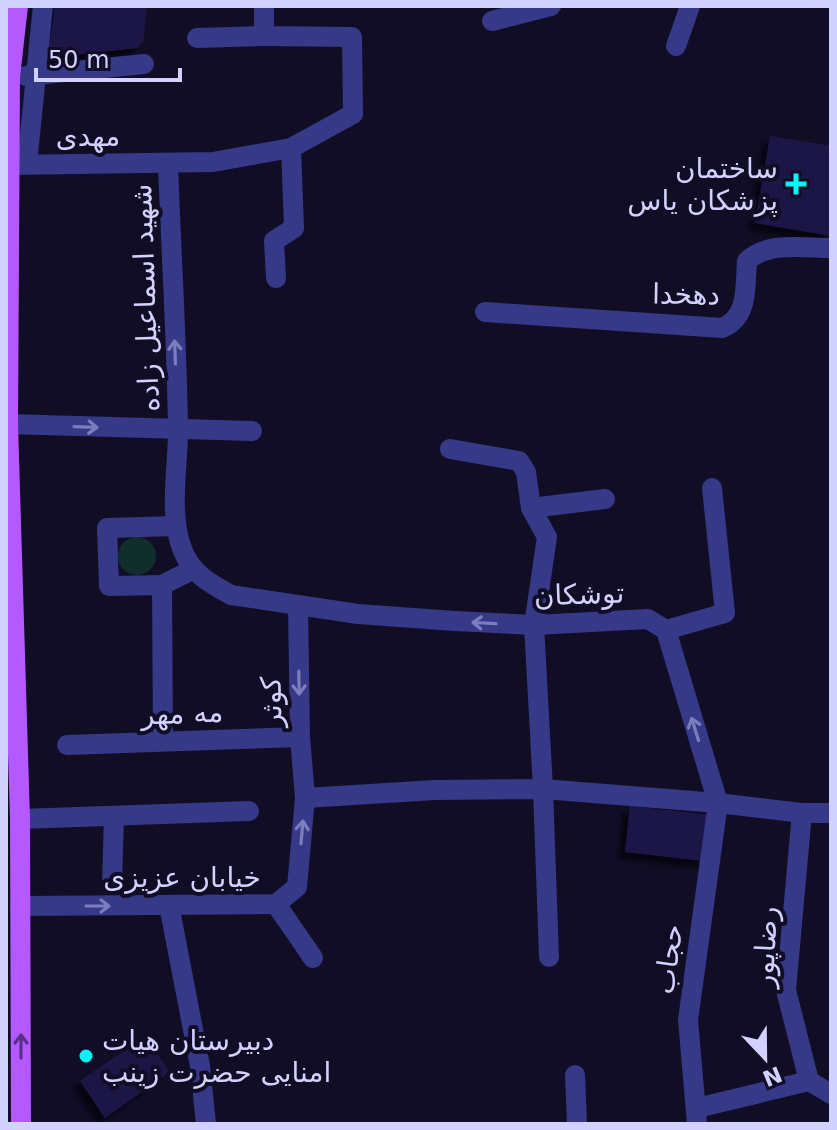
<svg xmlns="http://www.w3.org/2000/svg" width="837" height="1130" font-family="'DejaVu Sans',Vazirmatn,sans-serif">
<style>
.green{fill:#102f2c}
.building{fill:#1e1847;filter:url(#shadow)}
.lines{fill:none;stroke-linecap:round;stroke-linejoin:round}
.minor{stroke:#363987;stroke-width:20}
.major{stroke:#b458ff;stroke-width:20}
.oneway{stroke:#7d7dbd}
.oneway2{stroke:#5a2f87}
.poi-dot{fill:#00f6fc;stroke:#100d25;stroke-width:3}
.labels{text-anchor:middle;stroke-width:8;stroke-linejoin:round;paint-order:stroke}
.street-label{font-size:28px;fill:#d3d1ff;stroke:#100d25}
.poi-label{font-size:28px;fill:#d3d1ff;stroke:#100d25;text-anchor:end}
</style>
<defs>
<filter id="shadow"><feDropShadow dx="-7" dy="7" stdDeviation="2" flood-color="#0009"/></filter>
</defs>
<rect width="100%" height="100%" fill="#100d25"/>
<!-- green -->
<circle class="green" cx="137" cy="556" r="19"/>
<!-- building -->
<g class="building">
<path d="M 55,6 L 147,6 L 143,42 L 137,48 L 55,57 L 48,53 Z"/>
<path d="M 770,136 L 831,146 L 831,236 L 755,223 Z"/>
<path d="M 630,806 L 709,815 L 704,861 L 625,852 Z"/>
<path d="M 145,1036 L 170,1072 L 105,1118 L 80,1081 Z"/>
</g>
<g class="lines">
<!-- minor -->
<g class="minor">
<path d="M 492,21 L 551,6"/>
<path d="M 197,38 L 264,36"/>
<path d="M 676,46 L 690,6"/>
<path d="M 26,76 L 144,64"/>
<path d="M 168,163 C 171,252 177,342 178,431 C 178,469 168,515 183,551 C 192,574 211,584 231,595 L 358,614 L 455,621 L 534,625 L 648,619 L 666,630 L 718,803 L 688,1020 L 697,1124"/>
<path d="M 27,164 L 43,6"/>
<path d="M 8,165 L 213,162 L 291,148 L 353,114 L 352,37 L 264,36 L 264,10"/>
<path d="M 276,278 L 274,241 L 294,228 L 291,148"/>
<path d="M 485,312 L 722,328 C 749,317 745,287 747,261 C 768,241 804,248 831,248"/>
<path d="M 8,424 L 252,431"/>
<path d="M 450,449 L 519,461 L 526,472 L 531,508 L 547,537 L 534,625 L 543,789 L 549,957"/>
<path d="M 531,508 L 605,499"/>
<path d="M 162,585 L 109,586 L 107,528 L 176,526"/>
<path d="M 666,630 L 725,613 L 712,488"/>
<path d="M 163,741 L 162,585 L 192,570"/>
<path d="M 67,745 L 300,737"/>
<path d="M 305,798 L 435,790 L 543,789 L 718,803 L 802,813 L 831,813"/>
<path d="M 802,813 L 786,990 L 809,1081"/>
<path d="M 20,819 L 249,811"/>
<path d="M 112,884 L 114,816"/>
<path d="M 276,904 L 313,958"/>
<path d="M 169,905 L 200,1066 L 206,1124"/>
<path d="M 20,906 L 276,904 L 297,887 L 305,798 L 300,737 L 298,605"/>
<path d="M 575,1075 L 577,1124"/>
<path d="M 697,1108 L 809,1081 L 831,1094"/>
</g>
<!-- major -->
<path class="major" d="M 18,6 L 10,77 L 8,424 L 20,819 L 21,1124"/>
</g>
<!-- one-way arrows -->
<defs><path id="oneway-shaft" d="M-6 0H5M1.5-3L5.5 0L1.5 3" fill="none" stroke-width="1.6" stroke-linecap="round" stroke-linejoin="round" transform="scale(2)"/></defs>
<g class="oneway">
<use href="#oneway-shaft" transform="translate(175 352) rotate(-92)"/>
<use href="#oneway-shaft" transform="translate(86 427) rotate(2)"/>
<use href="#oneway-shaft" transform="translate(484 623) rotate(-177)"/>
<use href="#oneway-shaft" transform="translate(299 683) rotate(89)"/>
<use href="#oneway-shaft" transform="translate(695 729) rotate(-107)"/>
<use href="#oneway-shaft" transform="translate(302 832) rotate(-85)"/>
<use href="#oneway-shaft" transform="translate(98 906)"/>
</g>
<use class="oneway2" href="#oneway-shaft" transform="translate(21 1046) rotate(-90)"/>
<!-- markers -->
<g class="poi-dot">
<path d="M792 172h8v8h8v8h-8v8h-8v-8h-8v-8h8z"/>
<circle cx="86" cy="1056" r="8"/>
</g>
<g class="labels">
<!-- street labels -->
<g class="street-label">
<text x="88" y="146">مهدی</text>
<text transform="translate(686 294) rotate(1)" y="10">دهخدا</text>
<text transform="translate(145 298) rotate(-92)" y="10">شهید اسماعیل زاده</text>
<text transform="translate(579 594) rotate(-2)" y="10">توشکان</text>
<text transform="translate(271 702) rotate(-91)" y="10">کوثر</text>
<text transform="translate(182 713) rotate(-2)" y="10">مه مهر</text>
<text x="182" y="887">خیابان عزیزی</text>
<text transform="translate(765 947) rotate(-87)" y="10">رضاپور</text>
<text transform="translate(668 959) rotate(-82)" y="10">حجاب</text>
</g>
<!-- poi labels -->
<g class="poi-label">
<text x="778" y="178">ساختمان<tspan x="778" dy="32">پزشکان یاس</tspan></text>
<text x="102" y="1050" text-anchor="start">دبیرستان هیات<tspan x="102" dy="32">امنایی حضرت زینب</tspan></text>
</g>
</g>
<!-- border -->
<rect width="837" height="1130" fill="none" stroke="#d3d1ff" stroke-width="16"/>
<!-- north arrow -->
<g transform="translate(765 1058) rotate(158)" stroke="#100d25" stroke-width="6" paint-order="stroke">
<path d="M0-6L14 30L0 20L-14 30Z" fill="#d3d1ff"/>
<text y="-12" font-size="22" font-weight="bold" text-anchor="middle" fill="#d3d1ff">N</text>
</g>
<!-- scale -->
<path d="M36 68v12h144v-12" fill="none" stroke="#d3d1ff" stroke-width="4"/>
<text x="48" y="68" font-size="24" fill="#d3d1ff" stroke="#100d25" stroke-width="6" paint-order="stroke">50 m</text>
</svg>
